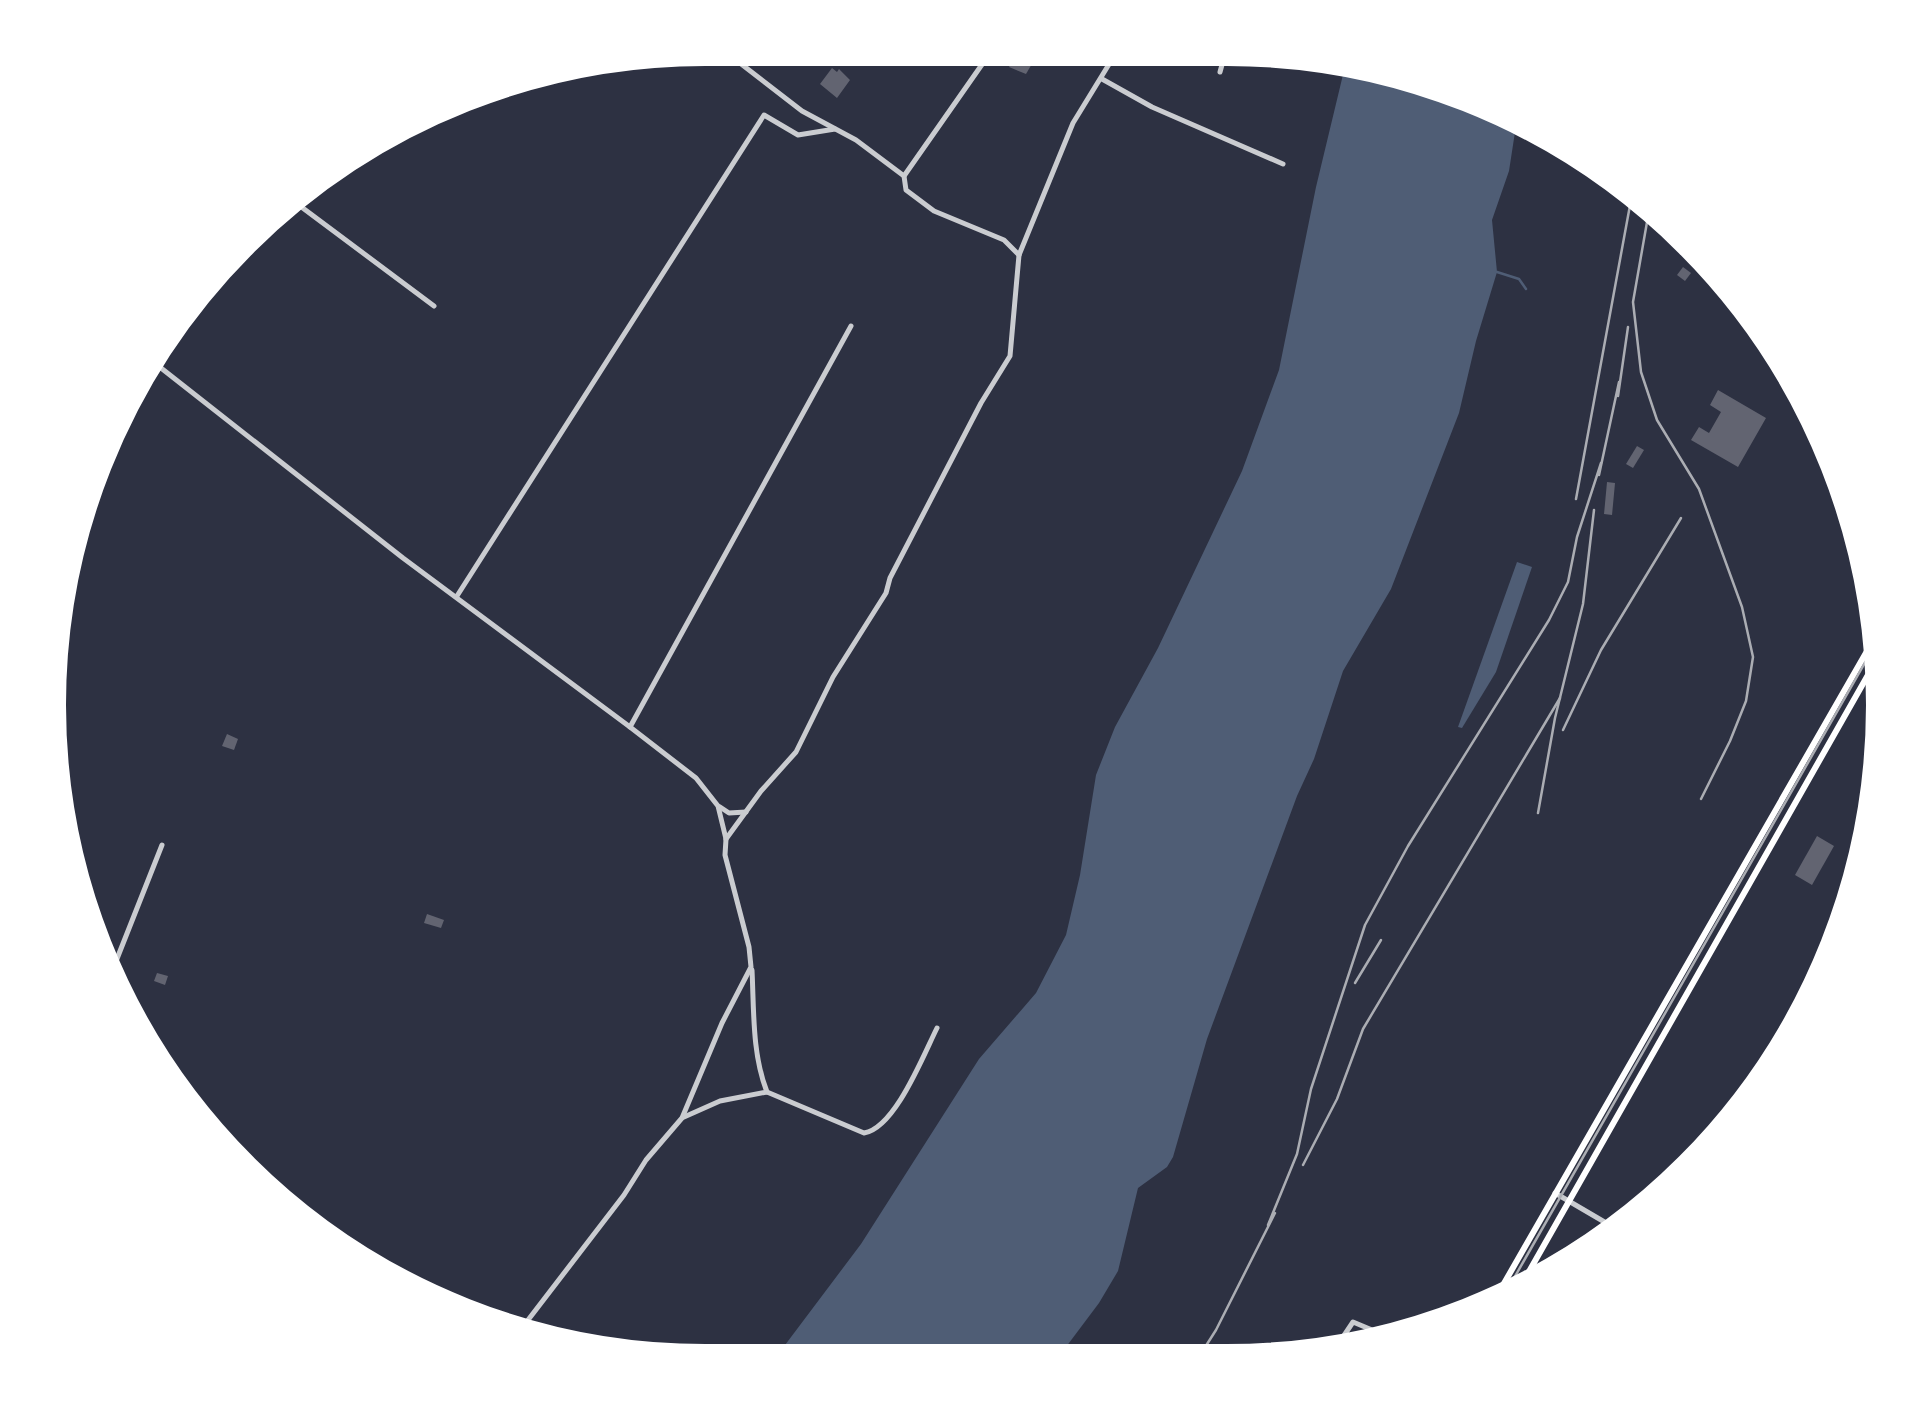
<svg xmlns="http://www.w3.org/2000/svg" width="1932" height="1410" font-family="Ubuntu,sans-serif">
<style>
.water{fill:#4f5d75}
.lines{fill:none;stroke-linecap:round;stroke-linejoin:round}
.stream{stroke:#4f5d75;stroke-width:2.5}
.building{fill:#626471}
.minor{stroke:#caccd0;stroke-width:5}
.secondary{stroke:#fff;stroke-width:6}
.tram{stroke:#abadb3;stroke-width:2.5}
.rail{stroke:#abadb3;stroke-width:2.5}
.rim{fill:none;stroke:#fff;stroke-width:12}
</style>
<rect width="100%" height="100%" fill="#2d3142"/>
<!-- water -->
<g class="water">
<path d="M 1347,58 L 1398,65 L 1517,119 L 1509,171 L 1492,220 L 1497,272 L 1476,341 L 1459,413 L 1391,589 L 1343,671 L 1314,759 L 1297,796 L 1207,1039 L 1173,1157 L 1167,1167 L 1138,1188 L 1118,1271 L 1099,1303 L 1054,1363 L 770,1365 L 861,1244 L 979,1059 L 1036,993 L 1066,935 L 1080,875 L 1096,775 L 1115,727 L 1158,648 L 1242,471 L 1279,370 L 1316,187 Z"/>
<path d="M 1517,562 L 1532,567 L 1496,672 L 1462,728 L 1458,727 Z"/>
<path d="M 607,1337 L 622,1351 L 617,1357 L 589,1352 Z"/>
</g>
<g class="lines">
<!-- stream -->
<path class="stream" d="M 1497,272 L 1519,279 L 1526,289"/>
</g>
<!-- building -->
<g class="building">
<path d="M 1018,53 L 1033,62 L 1026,74 L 1009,67 Z"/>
<path d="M 832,68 L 837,72 L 839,69 L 850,80 L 837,98 L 820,84 Z"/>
<path d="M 1683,267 L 1691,273 L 1685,281 L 1677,275 Z"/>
<path d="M 1718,390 L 1766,418 L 1738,467 L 1691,440 L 1699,427 L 1709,433 L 1721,412 L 1710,405 Z"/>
<path d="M 1637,446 L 1644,450 L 1633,468 L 1626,464 Z"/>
<path d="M 1607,482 L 1615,483 L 1612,515 L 1604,514 Z"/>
<path d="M 227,734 L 238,739 L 234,750 L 222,746 Z"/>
<path d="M 1817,836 L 1834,846 L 1812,885 L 1795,875 Z"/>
<path d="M 427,914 L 444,920 L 441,928 L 424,923 Z"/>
<path d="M 157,973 L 168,976 L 165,985 L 154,981 Z"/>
</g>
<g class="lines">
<!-- minor -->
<g class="minor">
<path d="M 714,43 L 802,111 L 856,140 L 904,176 L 906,190 L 934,211 L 1004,240 L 1019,255"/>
<path d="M 961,43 L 966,50 L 984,61"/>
<path d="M 1220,72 L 1228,43"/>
<path d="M 1102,79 L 1152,107 L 1283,164"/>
<path d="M 904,176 L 997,43"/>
<path d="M 288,197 L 434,306"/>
<path d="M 147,357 L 403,558 L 630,727 L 696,778 L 718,806 L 726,839 L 725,855 L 749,947 L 751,967 L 722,1023 L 682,1118 L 646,1160 L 624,1195 L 515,1337"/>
<path d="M 457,596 L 764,115 L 798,135 L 835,129"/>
<path d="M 630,727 L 851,326"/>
<path d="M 720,807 L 729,813 L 746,812"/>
<path d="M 726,839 L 761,791 L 796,752 L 833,677 L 886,593 L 890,578 L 981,403 L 1010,356 L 1019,255 L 1073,123 L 1122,43"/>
<path d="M 752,970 C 754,1010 752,1054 767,1092 L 864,1133 C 895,1128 923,1056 937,1028"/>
<path d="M 107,984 L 162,845"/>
<path d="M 684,1117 L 720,1101 L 767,1092"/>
<path d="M 1555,1193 L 1625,1234"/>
<path d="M 1329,1358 L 1353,1322 L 1396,1340"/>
</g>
<!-- secondary -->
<g class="secondary">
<path d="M 1514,1298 L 1885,645"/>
<path d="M 1487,1313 L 1882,625"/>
</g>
<!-- tram -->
<path class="tram" d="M 1497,1308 L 1883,631"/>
<!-- rail -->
<g class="rail">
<path d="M 1650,205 L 1633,302 L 1641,372 L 1657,420 L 1699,489 L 1742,607 L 1753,657 L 1746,701 L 1730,741 L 1701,799"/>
<path d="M 1618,396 L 1628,327"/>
<path d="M 1599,475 L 1619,382"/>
<path d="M 1576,499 L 1633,189"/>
<path d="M 1563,730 L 1601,650 L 1681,518"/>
<path d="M 1538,813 L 1555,718 L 1583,604 L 1594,510"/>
<path d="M 1355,983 L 1381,940"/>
<path d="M 1303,1165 L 1337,1099 L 1363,1029 L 1560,698"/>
<path d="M 1268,1225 L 1297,1154 L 1311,1089 L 1365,925 L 1408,846 L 1549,620 L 1568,582 L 1577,537 L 1601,463"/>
<path d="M 1195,1363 L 1216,1330 L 1275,1213"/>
</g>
</g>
<!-- crop -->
<path d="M0 0H1932V1410H0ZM705 60H1227A645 645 0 0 1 1872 705V705A645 645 0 0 1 1227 1350H705A645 645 0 0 1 60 705V705A645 645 0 0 1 705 60Z" fill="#fff" fill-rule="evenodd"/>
<path class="rim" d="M705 60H1227A645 645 0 0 1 1872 705V705A645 645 0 0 1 1227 1350H705A645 645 0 0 1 60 705V705A645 645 0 0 1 705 60Z"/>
</svg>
